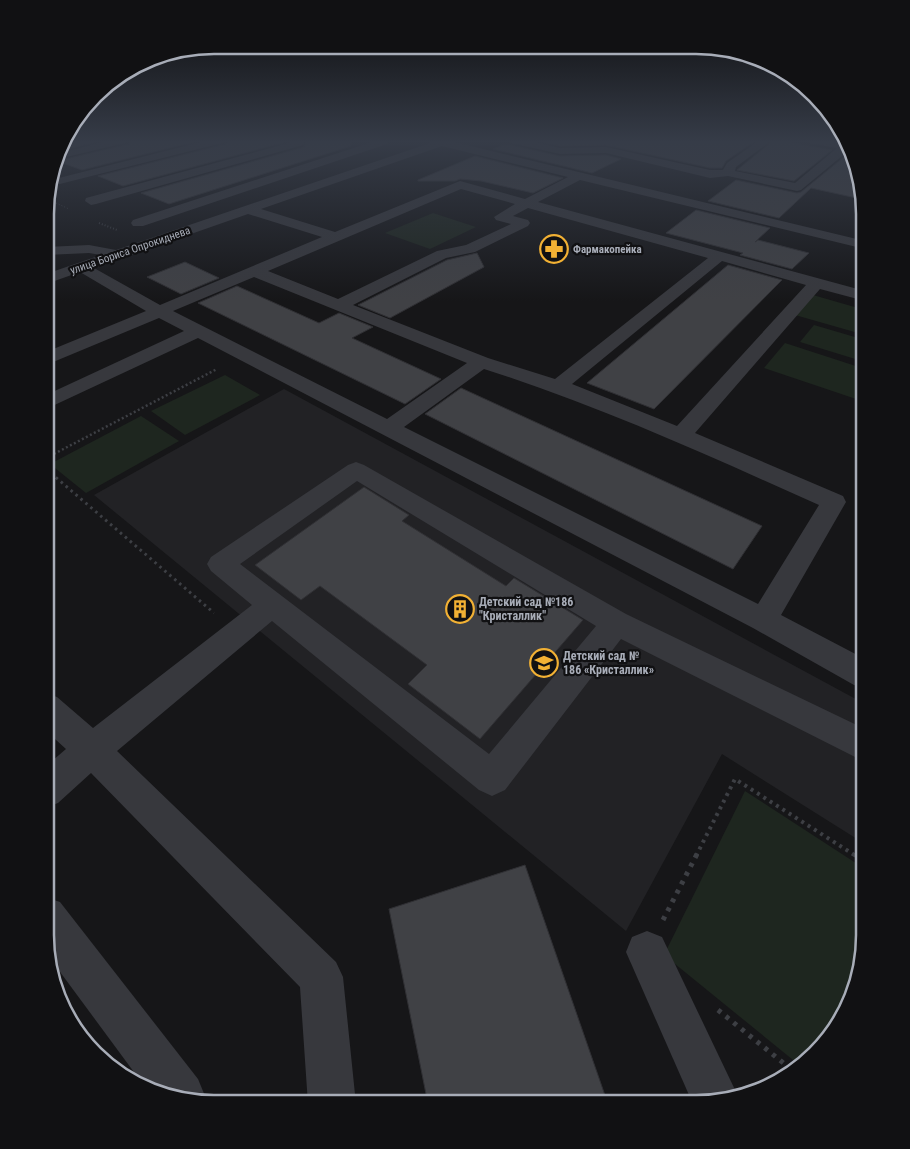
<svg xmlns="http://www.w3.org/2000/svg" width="910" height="1149" font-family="'Roboto Condensed',sans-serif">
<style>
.built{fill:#222225}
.green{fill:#1e261f}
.building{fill:#404145;stroke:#303034}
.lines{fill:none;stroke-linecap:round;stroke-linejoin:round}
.path-far5{stroke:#3d3f44;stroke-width:1;stroke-dasharray:1 2;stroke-linecap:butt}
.path-far4{stroke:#3d3f44;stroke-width:2;stroke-dasharray:1 2;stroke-linecap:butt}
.path-far3{stroke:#3d3f44;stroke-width:2.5;stroke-dasharray:2 2.5;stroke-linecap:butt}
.path-far2{stroke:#3d3f44;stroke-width:3;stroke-dasharray:2.5 4;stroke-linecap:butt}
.path-far1{stroke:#3d3f44;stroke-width:4;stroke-dasharray:3 4.5;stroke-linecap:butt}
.path{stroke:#3d3f44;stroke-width:5;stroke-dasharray:4 6;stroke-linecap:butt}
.minor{fill:#37383d;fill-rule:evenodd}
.labels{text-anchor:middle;stroke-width:4.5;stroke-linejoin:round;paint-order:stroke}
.far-poi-label{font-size:11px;font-weight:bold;fill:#a8adb8;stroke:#111113;text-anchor:start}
.far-street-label{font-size:11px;fill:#a8adb8;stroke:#111113}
.poi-label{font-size:12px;font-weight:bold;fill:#a8adb8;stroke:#111113;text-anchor:start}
.rim{fill:none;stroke:#a8adb8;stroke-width:2.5}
</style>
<rect width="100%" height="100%" fill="#161618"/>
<!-- built -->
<path class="built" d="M 284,389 L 865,704 L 865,844 L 722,754 L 626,931 L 94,495 Z"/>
<!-- green -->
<g class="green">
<path d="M 433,213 L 476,227 L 430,249 L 385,233 Z"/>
<path d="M 813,295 L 865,310 L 865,335 L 795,315 Z"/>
<path d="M 814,325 L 865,340 L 865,362 L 800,342 Z"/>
<path d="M 785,343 L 865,369 L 865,402 L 764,368 Z"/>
<path d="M 225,375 L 260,395 L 185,435 L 151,411 Z"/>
<path d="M 141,416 L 179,441 L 86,493 L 50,464 Z"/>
<path d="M 745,791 L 865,869 L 865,946 L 842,1020 L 798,1064 L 664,955 Z"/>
</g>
<!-- building -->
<g class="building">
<path d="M 64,140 L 103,140 L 60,151 Z"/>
<path d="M 132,140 L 201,140 L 82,170 L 57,161 L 129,144 Z"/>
<path d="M 229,140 L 284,140 L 285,142 L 123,186 L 98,176 L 226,144 Z"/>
<path d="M 304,140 L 351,140 L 351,146 L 169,204 L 141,193 L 304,147 L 306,143 Z"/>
<path d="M 535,140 L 756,140 L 726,161 L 722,168 L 710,168 L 606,145 L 560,146 Z"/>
<path d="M 774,140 L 777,140 L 832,150 L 794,181 L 737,170 Z"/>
<path d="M 506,144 L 560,156 L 606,155 L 621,159 L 592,173 L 493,149 Z"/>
<path d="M 849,153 L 861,199 L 811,188 L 779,218 L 708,201 L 736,180 L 797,193 L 801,192 Z"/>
<path d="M 475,156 L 563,178 L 533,193 L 481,181 L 460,179 L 455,181 L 418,181 L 418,180 Z"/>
<path d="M 696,210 L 770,228 L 755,242 L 758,240 L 809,253 L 792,269 L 740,255 L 743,253 L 666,233 Z"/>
<path d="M 477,253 L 484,267 L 390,318 L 358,305 L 447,260 Z"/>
<path d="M 185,262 L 219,278 L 181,294 L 147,277 Z"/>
<path d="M 728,265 L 782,280 L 654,409 L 587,383 Z"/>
<path d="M 237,286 L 319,323 L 339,313 L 373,327 L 352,338 L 441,379 L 405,404 L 198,303 Z"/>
<path d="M 461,388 L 762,526 L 733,569 L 425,414 Z"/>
<path d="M 364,487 L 409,515 L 402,521 L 506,586 L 514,578 L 583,620 L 480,739 L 408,684 L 427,665 L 320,586 L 301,600 L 255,565 Z"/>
<path d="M 525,865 L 608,1104 L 428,1104 L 389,909 Z"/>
</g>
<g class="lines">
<!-- path-far5 -->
<path class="path-far5" d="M 56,203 L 69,209"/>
<!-- path-far4 -->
<path class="path-far4" d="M 99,223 L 117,230"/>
<!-- path-far3 -->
<path class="path-far3" d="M 50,456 L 217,369"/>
<!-- path-far2 -->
<g class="path-far2">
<path d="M 46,465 L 51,455"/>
<path d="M 46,469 L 214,613"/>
</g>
<!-- path-far1 -->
<path class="path-far1" d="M 696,856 L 735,779 L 856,856"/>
<!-- path -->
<g class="path">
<path d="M 854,854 L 865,861"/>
<path d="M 663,920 L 697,854"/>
<path d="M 718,1010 L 792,1070"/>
</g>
<!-- minor -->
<g class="minor">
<path d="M 111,140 L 130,140 L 129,142 L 58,159 L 60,153 Z"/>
<path d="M 209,140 L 227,140 L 226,142 L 48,187 L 51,180 Z"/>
<path d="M 286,140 L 301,140 L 304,143 L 303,145 L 96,204 L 91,205 L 85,201 L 86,198 L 289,143 Z"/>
<path d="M 378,140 L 387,140 L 388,142 L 387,144 L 143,226 L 133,226 L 131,223 L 133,220 Z"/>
<path d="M 425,140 L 446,140 L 865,241 L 865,249 L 580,180 L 538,202 L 865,291 L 865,301 L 820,289 L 695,433 L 843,496 L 846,502 L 781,615 L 865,659 L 865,689 L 854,685 L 753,628 L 198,338 L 46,409 L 46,395 L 184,331 L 159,318 L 46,365 L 46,352 L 146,311 L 80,272 L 46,284 L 46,274 L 101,255 L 89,253 L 46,255 L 46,247 L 89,245 L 116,250 L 430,143 ZM 442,146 L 568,177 L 525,199 L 460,181 L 335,232 L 261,209 ZM 461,189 L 515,204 L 494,217 L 496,220 L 511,224 L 466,245 L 437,251 L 338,299 L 268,271 ZM 528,208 L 708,258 L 555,379 L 488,358 L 353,305 L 446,258 L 475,252 L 528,226 L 530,223 L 528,220 L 513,216 ZM 248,214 L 322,237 L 160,305 L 94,268 ZM 722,261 L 806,285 L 677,426 L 572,384 ZM 254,277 L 467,363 L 387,419 L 173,311 ZM 484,369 C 600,406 709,456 819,505 L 758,604 L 404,427 Z"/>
<path d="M 506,140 L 526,140 L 560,148 L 606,147 L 710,170 L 723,170 L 727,163 L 760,140 L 772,140 L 736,167 L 735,171 L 795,183 L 837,148 L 809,143 L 804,140 L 827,140 L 846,143 L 848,151 L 801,190 L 797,191 L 728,176 L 710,178 L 606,153 L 560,154 L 507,142 Z"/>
<path d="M 356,462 L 364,465 L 626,614 L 865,729 L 865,762 L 621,639 L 505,790 L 492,796 L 479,790 L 272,621 L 117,751 L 336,962 L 343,977 L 356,1104 L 308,1104 L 300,987 L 91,773 L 58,803 L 45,808 L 45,767 L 66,749 L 45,730 L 45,693 L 57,697 L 93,728 L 252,605 L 211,571 L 207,564 L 211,557 L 348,465 ZM 357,481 L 596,626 L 489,754 L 240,564 Z"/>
<path d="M 45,897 L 60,902 L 198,1079 L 205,1096 L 202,1103 L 142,1083 L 52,961 L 45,935 Z"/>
<path d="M 647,931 L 662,937 L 737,1094 L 707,1104 L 693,1104 L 626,952 L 632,937 Z"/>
</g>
</g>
<!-- sky -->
<linearGradient id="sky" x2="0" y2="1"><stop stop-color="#0c0c0d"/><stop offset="0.47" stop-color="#363c48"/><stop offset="1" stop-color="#363c48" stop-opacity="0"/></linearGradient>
<rect width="910" height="301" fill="url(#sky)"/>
<!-- icons -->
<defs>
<symbol id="pharmacy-ring" viewBox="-11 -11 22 22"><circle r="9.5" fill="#111113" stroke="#f2b134" stroke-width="1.5"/><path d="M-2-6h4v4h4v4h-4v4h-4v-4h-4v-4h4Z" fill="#f2b134"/></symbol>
<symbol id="building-ring" viewBox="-11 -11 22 22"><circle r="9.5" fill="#111113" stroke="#f2b134" stroke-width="1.5"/><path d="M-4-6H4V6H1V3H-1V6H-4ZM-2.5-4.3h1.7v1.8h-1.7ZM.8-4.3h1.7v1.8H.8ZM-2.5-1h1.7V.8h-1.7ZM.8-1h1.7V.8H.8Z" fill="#f2b134"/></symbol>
<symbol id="school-ring" viewBox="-11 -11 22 22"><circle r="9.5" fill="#111113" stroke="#f2b134" stroke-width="1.5"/><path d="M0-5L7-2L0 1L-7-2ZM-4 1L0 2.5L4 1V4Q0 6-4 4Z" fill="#f2b134"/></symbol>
</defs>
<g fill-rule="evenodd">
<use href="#pharmacy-ring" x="538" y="233" width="32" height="32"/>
<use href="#building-ring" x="444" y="593" width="32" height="32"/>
<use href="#school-ring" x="528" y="647" width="32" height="32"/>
</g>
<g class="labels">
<!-- far-poi labels -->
<g class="far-poi-label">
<text x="573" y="253">Фармакопейка</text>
</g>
<!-- far-street labels -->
<g class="far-street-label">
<text transform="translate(130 250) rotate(-19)" y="4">улица Бориса Опрокиднева</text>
</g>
<!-- poi labels -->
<g class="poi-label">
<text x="479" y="606">Детский сад №186<tspan x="479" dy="14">"Кристаллик"</tspan></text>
<text x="563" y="660">Детский сад №<tspan x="563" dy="14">186 «Кристаллик»</tspan></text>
</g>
</g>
<!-- crop -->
<path d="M0 0H910V1149H0ZM214 54H696A160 160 0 0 1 856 214V935A160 160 0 0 1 696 1095H214A160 160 0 0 1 54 935V214A160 160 0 0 1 214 54Z" fill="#111113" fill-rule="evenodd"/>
<path class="rim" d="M214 54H696A160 160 0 0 1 856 214V935A160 160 0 0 1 696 1095H214A160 160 0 0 1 54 935V214A160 160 0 0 1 214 54Z"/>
</svg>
